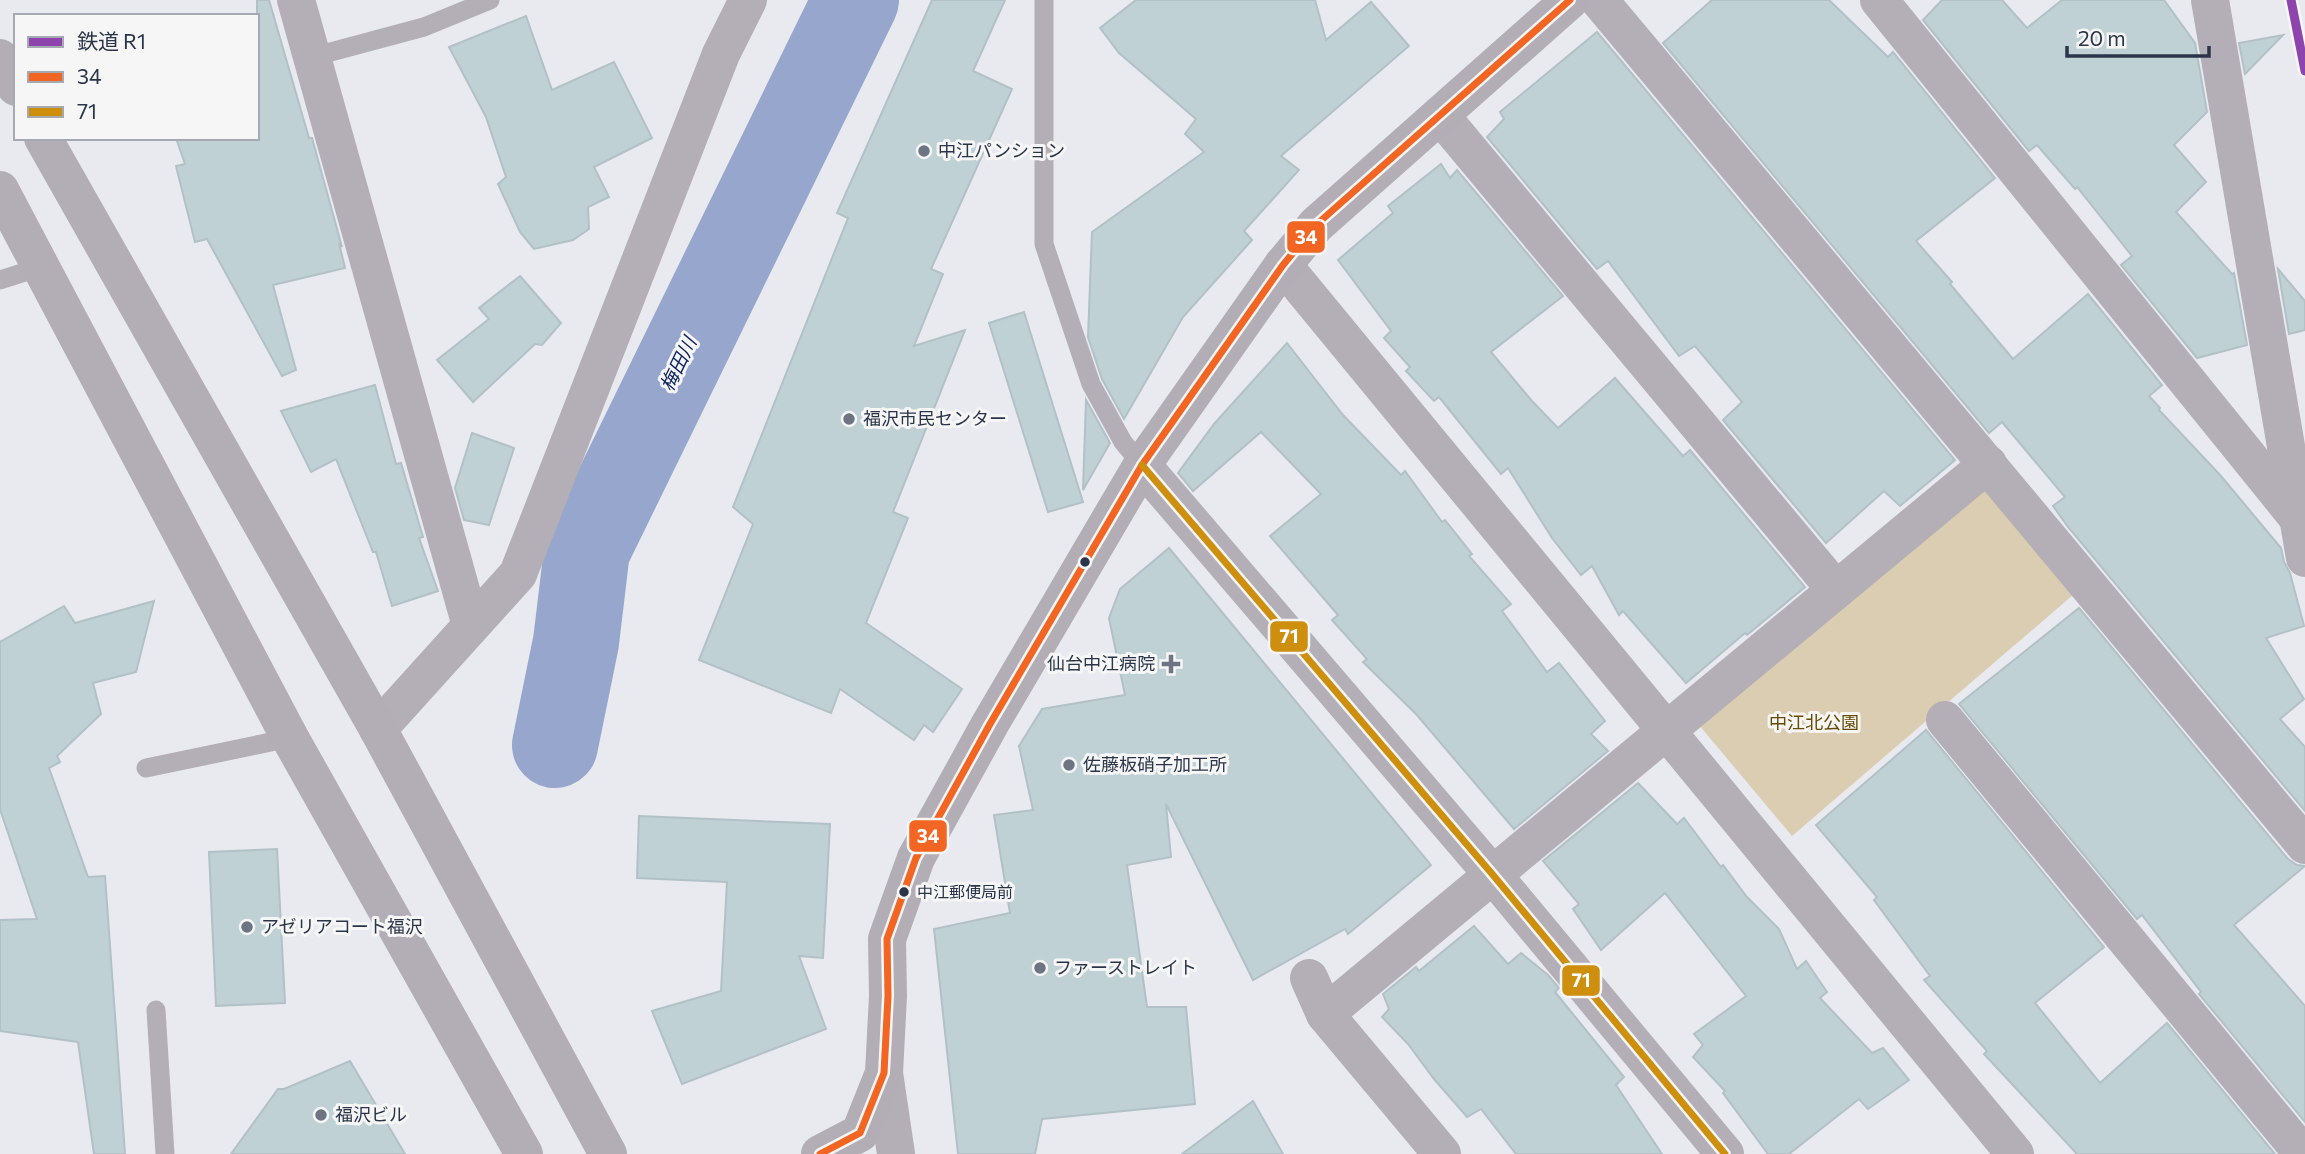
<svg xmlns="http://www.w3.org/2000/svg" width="2305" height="1154" font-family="Commissioner,'Noto Sans JP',sans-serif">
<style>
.green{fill:#dacdb2}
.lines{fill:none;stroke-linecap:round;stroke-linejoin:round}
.river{stroke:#96a6cc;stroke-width:86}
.building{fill:#c0d1d5;stroke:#b1c1c6;stroke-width:2}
.lane{stroke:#b4afb6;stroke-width:19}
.street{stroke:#b4afb6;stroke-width:38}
.secondary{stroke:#b3aeb6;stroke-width:38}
.bus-1-casing{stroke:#f6f6f6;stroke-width:12}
.bus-2-casing{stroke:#f6f6f6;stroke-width:12}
.bus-1{stroke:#f26522;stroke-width:7}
.bus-2{stroke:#ce8f0f;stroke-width:7}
.rail-1-casing{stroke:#f6f6f6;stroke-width:14}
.rail-1{stroke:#8e44ad;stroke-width:9}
.poi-dot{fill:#6d7484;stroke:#f6f6f6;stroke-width:2.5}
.bus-dot{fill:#2b354a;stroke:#f6f6f6;stroke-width:2.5}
.labels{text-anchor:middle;stroke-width:6;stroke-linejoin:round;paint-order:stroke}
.bus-label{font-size:16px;fill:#2b354a;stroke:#f6f6f6;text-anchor:start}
.poi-label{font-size:18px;fill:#2b354a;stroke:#f6f6f6;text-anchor:start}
.park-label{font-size:18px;fill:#674c00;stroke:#f6f6f6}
.water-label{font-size:19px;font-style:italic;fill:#102462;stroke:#f6f6f6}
.line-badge{stroke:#f6f6f6;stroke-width:2.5}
.badge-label{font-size:19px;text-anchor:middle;font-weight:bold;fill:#fff}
</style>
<rect width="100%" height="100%" fill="#e8eaf0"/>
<!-- green -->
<path class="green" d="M 1984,488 L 2073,595 L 1792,836 L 1699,725 Z"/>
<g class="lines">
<!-- river -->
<path class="river" d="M 555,745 L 576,642 L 587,550 L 856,0"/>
</g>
<!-- building -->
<g class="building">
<path d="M 257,0 L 269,0 L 309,138 L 312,138 L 342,247 L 339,243 L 345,268 L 273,285 L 296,370 L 282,376 L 207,239 L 195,242 L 176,166 L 185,164 L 176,138 L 257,138 Z"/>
<path d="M 932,0 L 1005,0 L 973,71 L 1012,89 L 931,269 L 943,274 L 914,346 L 965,330 L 893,512 L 908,518 L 866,623 L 962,689 L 933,732 L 924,725 L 914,740 L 840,689 L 831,713 L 699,660 L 753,524 L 733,507 L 848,218 L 837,213 Z"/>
<path d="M 1136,0 L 1315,0 L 1326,40 L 1371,2 L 1409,46 L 1281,156 L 1299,170 L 1244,231 L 1252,240 L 1183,317 L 1124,419 L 1102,379 L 1088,337 L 1092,232 L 1204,152 L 1185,134 L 1196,119 L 1119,53 L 1100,28 Z"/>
<path d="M 1712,0 L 1829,0 L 1888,57 L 1893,52 L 1995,178 L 1916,241 L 1952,282 L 1950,284 L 2013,359 L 2088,294 L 2162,385 L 2149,396 L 2160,408 L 2159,410 L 2221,476 L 2281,548 L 2284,562 L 2290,573 L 2304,626 L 2266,638 L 2304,699 L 2280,719 L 2305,747 L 2305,811 L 2068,527 L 2053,506 L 2065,497 L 2002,422 L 1989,433 L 1663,43 Z"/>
<path d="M 1942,0 L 2002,0 L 2027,28 L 2062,0 L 2164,0 L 2195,43 L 2207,112 L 2174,145 L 2206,182 L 2176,212 L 2232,274 L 2234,273 L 2247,345 L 2197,358 L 2121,265 L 2132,256 L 2077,187 L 2075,189 L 2037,145 L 2029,151 L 1923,20 Z"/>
<path d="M 526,16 L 552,90 L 614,62 L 652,138 L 594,167 L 609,197 L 588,207 L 589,229 L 573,240 L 534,249 L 520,232 L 498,184 L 506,177 L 486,117 L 449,47 Z"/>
<path d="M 1597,32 L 1955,460 L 1900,506 L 1884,491 L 1826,543 L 1723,420 L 1742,402 L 1695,346 L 1679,356 L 1608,261 L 1597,269 L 1487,137 L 1504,119 L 1500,112 Z"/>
<path d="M 2283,35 L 2245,74 L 2239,43 Z"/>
<path d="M 1441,164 L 1450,178 L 1457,170 L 1563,296 L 1491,352 L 1532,401 L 1558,428 L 1615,378 L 1683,456 L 1690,450 L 1805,587 L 1747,635 L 1745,633 L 1686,683 L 1623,611 L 1619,615 L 1592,566 L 1581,575 L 1552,538 L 1508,468 L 1501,474 L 1439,397 L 1434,401 L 1406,371 L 1410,367 L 1384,338 L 1391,331 L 1338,260 L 1393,213 L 1388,206 Z"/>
<path d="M 2278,269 L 2305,301 L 2305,330 L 2289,334 Z"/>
<path d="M 520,276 L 561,323 L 542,345 L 535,344 L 473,402 L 437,360 L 489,319 L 479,308 Z"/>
<path d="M 1024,312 L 1083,502 L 1048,512 L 989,323 Z"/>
<path d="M 1287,343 L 1343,415 L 1401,475 L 1405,471 L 1442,522 L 1445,520 L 1472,554 L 1469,556 L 1511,604 L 1502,611 L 1547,672 L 1559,663 L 1605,721 L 1591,734 L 1608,751 L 1514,829 L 1416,714 L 1363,662 L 1367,659 L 1332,620 L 1338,615 L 1270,536 L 1321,494 L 1261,432 L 1193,491 L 1178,473 L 1214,424 Z"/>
<path d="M 375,385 L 396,464 L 401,463 L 423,537 L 419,538 L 438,591 L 392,606 L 376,552 L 373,552 L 336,459 L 311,472 L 281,411 Z"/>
<path d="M 1086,400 L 1110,443 L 1083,490 Z"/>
<path d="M 472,433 L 514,448 L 489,525 L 464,520 L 455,488 Z"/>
<path d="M 1169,548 L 1431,865 L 1348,934 L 1345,929 L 1253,980 L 1166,804 L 1171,857 L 1127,865 L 1147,1007 L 1186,1007 L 1195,1104 L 1042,1119 L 1035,1154 L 958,1154 L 934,929 L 1010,913 L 994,815 L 1033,810 L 1019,746 L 1042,709 L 1125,695 L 1109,618 L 1120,589 Z"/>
<path d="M 154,601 L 136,672 L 93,683 L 101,714 L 57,756 L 60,762 L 49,768 L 88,877 L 105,876 L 125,1154 L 94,1154 L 78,1042 L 0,1031 L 0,920 L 37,919 L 0,809 L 0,642 L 64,606 L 75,623 Z"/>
<path d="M 2079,608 L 2288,859 L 2297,865 L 2305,866 L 2234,925 L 2305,1006 L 2305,1122 L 2199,994 L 2201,992 L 2142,915 L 2137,919 L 1959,704 Z"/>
<path d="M 1926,730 L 2104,947 L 2035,1003 L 2100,1083 L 2167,1023 L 2275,1154 L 2077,1154 L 1984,1054 L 1987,1051 L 1924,980 L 1930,976 L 1874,900 L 1877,897 L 1816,825 Z"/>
<path d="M 1638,783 L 1677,824 L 1684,818 L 1721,867 L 1723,865 L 1747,897 L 1779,929 L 1797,969 L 1806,961 L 1827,992 L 1820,998 L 1872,1053 L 1883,1048 L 1909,1080 L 1868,1109 L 1859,1099 L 1789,1154 L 1768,1154 L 1723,1093 L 1725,1091 L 1693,1057 L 1703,1045 L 1694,1034 L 1746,996 L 1665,893 L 1601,950 L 1573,909 L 1579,904 L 1543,861 Z"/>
<path d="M 639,816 L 830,824 L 823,958 L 799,956 L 826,1029 L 682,1084 L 652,1011 L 721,991 L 727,882 L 637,878 Z"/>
<path d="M 277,849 L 285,1003 L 216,1006 L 209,852 Z"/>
<path d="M 1474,926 L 1508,964 L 1521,953 L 1548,975 L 1559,988 L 1555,992 L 1624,1077 L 1616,1085 L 1662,1154 L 1516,1154 L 1481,1109 L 1467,1117 L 1434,1079 L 1408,1044 L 1382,1017 L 1389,1009 L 1383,994 L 1416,967 L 1419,971 Z"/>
<path d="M 350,1061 L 405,1154 L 231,1154 L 278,1089 L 284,1089 Z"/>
<path d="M 1253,1101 L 1283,1154 L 1182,1154 Z"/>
</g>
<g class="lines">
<!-- lane -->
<g class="lane">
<path d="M 1044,0 L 1044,244 L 1091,384 L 1123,442 L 1142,465"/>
<path d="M 312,57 L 424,27 L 490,0"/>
<path d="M 0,280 L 41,267"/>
<path d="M 146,768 L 290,738"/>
<path d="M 156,1010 L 165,1154"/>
</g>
<!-- street -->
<g class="street">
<path d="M 296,0 L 471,626"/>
<path d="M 1599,0 L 2305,845"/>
<path d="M 1879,0 L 2298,518"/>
<path d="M 2210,0 L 2305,558"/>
<path d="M 1440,115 L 1836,590"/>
<path d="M 1283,265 L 2015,1154"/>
<path d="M 1142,465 L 1493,875 L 1725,1154"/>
<path d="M 1945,720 L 2303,1154"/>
<path d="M 378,729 L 518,574 L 721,54 L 748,0"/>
<path d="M 1309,978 L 1325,1014 L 1442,1154"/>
<path d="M 1325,1014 L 1988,464"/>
<path d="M 884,1073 L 896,1154"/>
</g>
<!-- secondary -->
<g class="secondary">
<path d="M 0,58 L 16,87"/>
<path d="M 43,138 L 378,729 L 608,1154"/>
<path d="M 0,190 L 290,738 L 524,1154"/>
<path d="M 820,1154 L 860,1133 L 884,1073 L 888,996 L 887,939 L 916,858 L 990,724 L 1142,465 L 1283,265 L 1316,225 L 1570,0"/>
</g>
<defs>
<path id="bus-1" d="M 820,1154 L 860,1133 L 884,1073 L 888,996 L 887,939 L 916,858 L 990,724 L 1142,465 L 1283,265 L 1316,225 L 1570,0"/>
<path id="bus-2" d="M 1142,465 L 1493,875 L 1725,1154"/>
</defs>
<!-- bus-1 casing -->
<use href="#bus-1" class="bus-1-casing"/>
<!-- bus-2 casing -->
<use href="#bus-2" class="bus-2-casing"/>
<!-- bus-1 -->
<use href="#bus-1" class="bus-1"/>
<!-- bus-2 -->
<use href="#bus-2" class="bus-2"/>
<defs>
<path id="rail-1" d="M 2291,0 L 2305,71"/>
</defs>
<!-- rail-1 casing -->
<use href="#rail-1" class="rail-1-casing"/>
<!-- rail-1 -->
<use href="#rail-1" class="rail-1"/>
</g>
<!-- markers -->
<g class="poi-dot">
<circle cx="924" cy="151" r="7"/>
<circle cx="849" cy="419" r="7"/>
<path d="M1167.5 653.5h7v7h7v7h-7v7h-7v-7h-7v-7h7z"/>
<circle cx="1069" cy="765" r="7"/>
<circle cx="247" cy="927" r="7"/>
<circle cx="1040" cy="968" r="7"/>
<circle cx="321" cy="1115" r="7"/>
</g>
<g class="bus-dot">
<circle cx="1085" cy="562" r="6"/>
<circle cx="904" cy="892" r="6"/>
</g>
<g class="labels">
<!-- bus labels -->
<g class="bus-label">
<text x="917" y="898">中江郵便局前</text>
</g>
<!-- poi labels -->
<g class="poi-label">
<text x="938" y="157">中江パンション</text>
<text x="863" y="425">福沢市民センター</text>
<text x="1155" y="670" text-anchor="end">仙台中江病院</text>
<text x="1083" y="771">佐藤板硝子加工所</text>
<text x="261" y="933">アゼリアコート福沢</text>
<text x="1054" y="974">ファーストレイト</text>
<text x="335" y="1121">福沢ビル</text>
</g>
<!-- park labels -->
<g class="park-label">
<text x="1814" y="729">中江北公園</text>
</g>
<!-- water labels -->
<g class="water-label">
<text transform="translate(678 364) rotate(-64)" y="7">梅田川</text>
</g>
</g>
<g class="line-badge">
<rect x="1286" y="220" width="40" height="34" rx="7" fill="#f26522"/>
<rect x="1269" y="620" width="40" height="33" rx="7" fill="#ce8f0f"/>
<rect x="908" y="819" width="40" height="34" rx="7" fill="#f26522"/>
<rect x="1561" y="964" width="40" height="33" rx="7" fill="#ce8f0f"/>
</g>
<g class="badge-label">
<text x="1306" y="244">34</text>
<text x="1289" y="643">71</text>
<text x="928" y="843">34</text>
<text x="1581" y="987">71</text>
</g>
<!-- legend -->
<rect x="14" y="14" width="245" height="126" fill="#f6f6f6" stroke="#a5a9b1" stroke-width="2"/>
<rect x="28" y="37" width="35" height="10" fill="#8e44ad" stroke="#a5a9b1" stroke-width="2"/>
<text x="77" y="49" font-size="21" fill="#2b354a">鉄道 R1</text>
<rect x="28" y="72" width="35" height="10" fill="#f26522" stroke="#a5a9b1" stroke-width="2"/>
<text x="77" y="84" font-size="21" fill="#2b354a">34</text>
<rect x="28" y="107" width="35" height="10" fill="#ce8f0f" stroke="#a5a9b1" stroke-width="2"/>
<text x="77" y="119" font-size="21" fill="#2b354a">71</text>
<!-- scale -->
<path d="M2067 46v10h142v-10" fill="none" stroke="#2b354a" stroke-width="3.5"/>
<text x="2078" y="46" font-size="21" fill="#2b354a" stroke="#f6f6f6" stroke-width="5" paint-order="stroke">20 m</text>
</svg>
